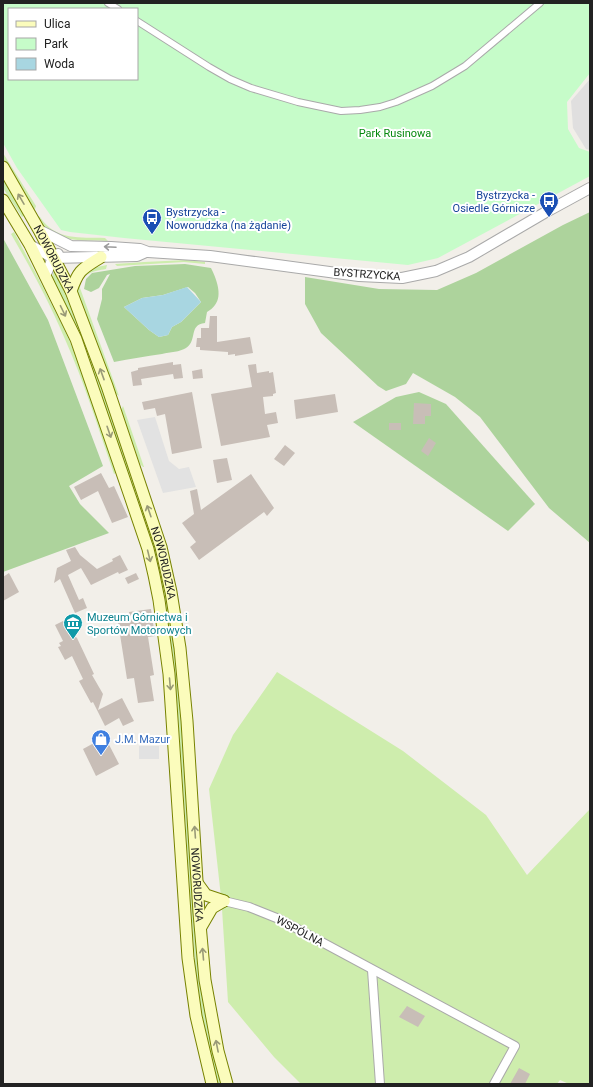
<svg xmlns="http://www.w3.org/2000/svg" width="593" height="1087" font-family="Roboto,sans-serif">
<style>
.residential{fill:#e0dfdf}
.grass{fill:#ceedad}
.forest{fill:#add39c;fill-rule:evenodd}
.park{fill:#c6fcc9;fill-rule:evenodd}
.parking{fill:#e2e2e2}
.water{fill:#a8d6e1}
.building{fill:#c8beb7}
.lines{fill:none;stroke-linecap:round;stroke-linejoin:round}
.pedestrian-casing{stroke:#a9a9a9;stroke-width:8}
.minor-casing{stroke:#a9a9a9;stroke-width:10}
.tertiary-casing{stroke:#a9a9a9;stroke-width:12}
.secondary-casing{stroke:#778200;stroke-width:13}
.pedestrian{stroke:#fff;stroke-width:6}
.minor{stroke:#fff;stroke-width:8}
.tertiary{stroke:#fff;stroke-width:10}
.secondary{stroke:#fbfcbc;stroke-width:11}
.oneway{stroke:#999a77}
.oneway2{stroke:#9c9c9c}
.labels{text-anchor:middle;stroke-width:4;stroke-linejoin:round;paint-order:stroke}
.park-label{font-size:11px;fill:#07890f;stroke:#fff}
.transit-label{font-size:11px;fill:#164399;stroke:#fff;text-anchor:end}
.street-label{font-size:11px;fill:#222;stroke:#fff}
.culture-label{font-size:11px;fill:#0d838f;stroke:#fff;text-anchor:start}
.shop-label{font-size:11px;fill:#366cbe;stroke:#fff;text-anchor:start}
</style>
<rect width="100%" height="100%" fill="#f2efe9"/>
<!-- residential -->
<path class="residential" d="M 590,79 L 590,150 L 586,149 L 573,128 L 571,101 Z"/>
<!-- grass -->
<g class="grass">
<path d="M 3,153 L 36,206 L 35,209 L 33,210 L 3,158 Z"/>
<path d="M 3,179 L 25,215 L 22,217 L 3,188 Z"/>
<path d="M 38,216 L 40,217 C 56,241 80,237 105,238 L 108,241 C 81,240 53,244 37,217 Z"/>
<path d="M 14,232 L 43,287 L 68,337 L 80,367 L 117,472 L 114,474 C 98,428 84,381 64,337 C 49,301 30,267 11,234 Z"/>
<path d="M 187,260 L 205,262 L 205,264 L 184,262 L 117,266 L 115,264 L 144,262 Z"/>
<path d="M 107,265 L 106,269 C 93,271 82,273 80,288 L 119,396 L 115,393 L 77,290 L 80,278 L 92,268 Z"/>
<path d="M 54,269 L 55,269 L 92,360 L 149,525 L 162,571 L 175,646 L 180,699 L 197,958 L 209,1037 L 221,1084 L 217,1084 L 202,1016 L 196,978 L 176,688 L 168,626 L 162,588 L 145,524 L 91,367 L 52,279 Z"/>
<path d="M 123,406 L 144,467 L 143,467 L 140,464 L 121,410 Z"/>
<path d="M 277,672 L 403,751 L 486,815 L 527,875 L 590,809 L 590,1084 L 569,1084 L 560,1080 L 557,1084 L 301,1084 L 274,1057 L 228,1002 L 222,909 L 211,916 L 222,906 L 209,789 L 233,735 Z"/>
</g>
<!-- forest -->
<g class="forest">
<path d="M 590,212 L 590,543 L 549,508 L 480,417 L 455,397 L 413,373 L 406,384 L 386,391 L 378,386 L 321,333 L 305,304 L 305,277 L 379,289 L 437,290 L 476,273 L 563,225 Z"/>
<path d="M 3,238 L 48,320 L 103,466 L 69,486 L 80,504 L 109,533 L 3,572 Z"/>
<path d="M 185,264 L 211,268 C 216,278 223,295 215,305 C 213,308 210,310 207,312 L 205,323 C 188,325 198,340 186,348 C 180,352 170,352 162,354 C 146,356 130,359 114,362 L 97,319 L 102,299 L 102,289 L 110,274 L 107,275 L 99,288 L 91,292 L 84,289 L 86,279 L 92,273 L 135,266 ZM 188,287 L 195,293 L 201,302 L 181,322 L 172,327 L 168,335 L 159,337 L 149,330 L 124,307 L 142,298 L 163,295 Z"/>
<path d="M 419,392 L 446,404 L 535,504 L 508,531 L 353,422 L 396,397 Z"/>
</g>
<!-- park -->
<path class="park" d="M 3,3 L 590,3 L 590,73 L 567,102 L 568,129 L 579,148 L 590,152 L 590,176 L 438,258 L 408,265 L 124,238 L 70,232 L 61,230 L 17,168 L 3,143 ZM 9,9 L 137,9 L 137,79 L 9,79 Z"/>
<!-- parking -->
<g class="parking">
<path d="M 155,417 L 169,461 L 179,469 L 189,467 L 196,487 L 163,493 L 137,420 Z"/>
<rect x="139" y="746" width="20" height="13"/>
</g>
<!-- water -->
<path class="water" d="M 187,287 L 201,302 L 181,322 L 172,327 L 168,335 L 159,337 L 149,330 L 124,307 L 142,298 L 163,295 Z"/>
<!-- building -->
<g class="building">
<path d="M 210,316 L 217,316 L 217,342 L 250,337 L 253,353 L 235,356 L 235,354 L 228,355 L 228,352 L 200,350 L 200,347 L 196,347 L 197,338 L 201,338 L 201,328 L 209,328 Z"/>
<path d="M 173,362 L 173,365 L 181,364 L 183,378 L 174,379 L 173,374 L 141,379 L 142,385 L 133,386 L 131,372 L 138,370 L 138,368 Z"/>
<path d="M 256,364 L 257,373 L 269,371 L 269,373 L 273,372 L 276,393 L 273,394 L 273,396 L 263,397 L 265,414 L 276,412 L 278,423 L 267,425 L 270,437 L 221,446 L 211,394 L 252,387 L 248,365 Z"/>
<path d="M 202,369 L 203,378 L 193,379 L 192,371 Z"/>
<path d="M 192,392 L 202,448 L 172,454 L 165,414 L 157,416 L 155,408 L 144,410 L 142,402 Z"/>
<path d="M 335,394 L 338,412 L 296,419 L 294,400 Z"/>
<path d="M 414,403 L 431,404 L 431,416 L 425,416 L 425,424 L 413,424 Z"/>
<rect x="389" y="423" width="12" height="7"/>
<path d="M 429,438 L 436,443 L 428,456 L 421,451 Z"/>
<path d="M 285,445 L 295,453 L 284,466 L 274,459 Z"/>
<path d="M 227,458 L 232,480 L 217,483 L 213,460 Z"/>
<path d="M 101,473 L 109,488 L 114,486 L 128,517 L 112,523 L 98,491 L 81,500 L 74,487 Z"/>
<path d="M 251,474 L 274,508 L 267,516 L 264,512 L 199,560 L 190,547 L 196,542 L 182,523 L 194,514 L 190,491 L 197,489 L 201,510 Z"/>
<path d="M 75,547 L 80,555 L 97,569 L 113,561 L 112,559 L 120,555 L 128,570 L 119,574 L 118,572 L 91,585 L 81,568 L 68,575 L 79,600 L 83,598 L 87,608 L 75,613 L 60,579 L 54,583 L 57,568 L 71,561 L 66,550 Z"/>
<path d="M 9,573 L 19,592 L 3,601 L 3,577 Z"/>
<path d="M 136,573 L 139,579 L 128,584 L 125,578 Z"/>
<path d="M 151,609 L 155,636 L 148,637 L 154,675 L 150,676 L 154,701 L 138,703 L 134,678 L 127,679 L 118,622 L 130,620 L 129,612 Z"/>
<path d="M 65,620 L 72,633 L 77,638 L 94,674 L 92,675 L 103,694 L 98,710 L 122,698 L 134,721 L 123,726 L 119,718 L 105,726 L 93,702 L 91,703 L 79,681 L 83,679 L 72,656 L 65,660 L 58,647 L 61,646 L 59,643 L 63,641 L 55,625 Z"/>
<path d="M 105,737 L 119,764 L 96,776 L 83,749 Z"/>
<path d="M 407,1006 L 425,1016 L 418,1027 L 399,1017 Z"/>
<path d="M 519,1068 L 530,1074 L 525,1084 L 510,1084 Z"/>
</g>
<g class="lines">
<defs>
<g id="pedestrian">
<path d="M 108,3 L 118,9"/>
<path d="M 137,21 L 209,67 L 230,79 L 251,88 L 298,102 L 317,106 L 341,111 L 360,110 L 380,107 L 396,102 L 432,86 L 465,66 L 540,3"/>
</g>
<g id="minor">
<path d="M 224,901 L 249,907 L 279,919 L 515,1046 L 494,1084"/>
<path d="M 372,970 L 380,1084"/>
</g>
<g id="tertiary">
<path d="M 39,230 L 71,246 L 111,247 L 140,249 L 148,252 L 210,256 L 359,276 L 402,278 L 436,271 L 469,257 L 546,212 L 590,188"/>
<path d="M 30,245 L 53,258 L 137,256 L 146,252"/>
<path d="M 45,276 L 53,258 L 58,254"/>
</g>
<g id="secondary">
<path id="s1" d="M 3,167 L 39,230 L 71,291 L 107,386 L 161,547 L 171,592 L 180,648 L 187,721 L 199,913 L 205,980 L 218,1051 L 227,1084"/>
<path d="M 3,200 L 30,245 L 76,339 L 131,499 L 148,549 L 154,575 L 159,600 L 169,674 L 188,958 L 196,1016 L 212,1084"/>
<path d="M 71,291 C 79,269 82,269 101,257"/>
<path d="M 198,884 L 206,895 L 224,901"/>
<path d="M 201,927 L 212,908 L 224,901"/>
</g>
</defs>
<!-- pedestrian casing -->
<use href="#pedestrian" class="pedestrian-casing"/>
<!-- minor casing -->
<use href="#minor" class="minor-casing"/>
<!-- tertiary casing -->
<use href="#tertiary" class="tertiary-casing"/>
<!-- secondary casing -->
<use href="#secondary" class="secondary-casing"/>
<!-- pedestrian -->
<use href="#pedestrian" class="pedestrian"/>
<!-- minor -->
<use href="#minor" class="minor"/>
<!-- tertiary -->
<use href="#tertiary" class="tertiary"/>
<!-- secondary -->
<use href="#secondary" class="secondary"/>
</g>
<!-- one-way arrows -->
<defs><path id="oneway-shaft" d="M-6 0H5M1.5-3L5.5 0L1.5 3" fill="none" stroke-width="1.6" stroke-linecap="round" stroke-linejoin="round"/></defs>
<g class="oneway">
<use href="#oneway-shaft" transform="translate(21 199) rotate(-120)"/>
<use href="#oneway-shaft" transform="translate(63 311) rotate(64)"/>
<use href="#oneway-shaft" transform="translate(102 374) rotate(-110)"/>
<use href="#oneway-shaft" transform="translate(109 432) rotate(71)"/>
<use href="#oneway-shaft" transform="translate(149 511) rotate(-109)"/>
<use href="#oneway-shaft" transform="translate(149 556) rotate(76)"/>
<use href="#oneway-shaft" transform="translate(170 684) rotate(85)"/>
<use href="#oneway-shaft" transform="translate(195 832) rotate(-94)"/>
<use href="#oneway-shaft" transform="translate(203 954) rotate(-95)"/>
<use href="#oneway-shaft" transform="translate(217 1046) rotate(-101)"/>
</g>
<use class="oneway2" href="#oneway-shaft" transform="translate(110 247) rotate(-177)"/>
<!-- icons -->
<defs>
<symbol id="bus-pin" viewBox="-11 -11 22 30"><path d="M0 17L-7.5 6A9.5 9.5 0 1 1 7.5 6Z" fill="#1a4fb4" stroke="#fff"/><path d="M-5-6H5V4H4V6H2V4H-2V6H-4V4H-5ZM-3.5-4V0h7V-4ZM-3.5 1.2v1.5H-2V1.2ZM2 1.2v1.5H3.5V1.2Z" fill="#fff"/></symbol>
<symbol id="museum-pin" viewBox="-11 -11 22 30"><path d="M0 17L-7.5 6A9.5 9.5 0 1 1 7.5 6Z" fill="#0f9aa8" stroke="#fff"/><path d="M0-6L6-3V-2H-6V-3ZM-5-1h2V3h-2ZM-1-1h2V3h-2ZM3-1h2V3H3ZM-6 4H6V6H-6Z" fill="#fff"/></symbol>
<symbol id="shop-pin" viewBox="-11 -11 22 30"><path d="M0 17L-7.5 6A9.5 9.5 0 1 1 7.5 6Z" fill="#3f7fe0" stroke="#fff"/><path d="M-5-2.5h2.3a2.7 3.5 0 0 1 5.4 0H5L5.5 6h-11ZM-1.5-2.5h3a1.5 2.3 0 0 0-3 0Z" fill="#fff"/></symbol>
</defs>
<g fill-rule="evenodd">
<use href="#bus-pin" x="538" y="190" width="22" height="30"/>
<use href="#bus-pin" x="141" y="207" width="22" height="30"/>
<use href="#museum-pin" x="62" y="612" width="22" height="30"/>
<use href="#shop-pin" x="90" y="728" width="22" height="30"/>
</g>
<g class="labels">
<!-- park labels -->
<g class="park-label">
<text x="395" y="137">Park Rusinowa</text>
</g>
<!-- transit labels -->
<g class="transit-label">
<text x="535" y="199">Bystrzycka -<tspan x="535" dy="13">Osiedle Górnicze</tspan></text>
<text x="166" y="216" text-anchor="start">Bystrzycka -<tspan x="166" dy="13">Noworudzka (na żądanie)</tspan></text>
</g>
<!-- street labels -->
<g class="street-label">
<text dy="4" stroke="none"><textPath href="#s1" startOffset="105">NOWORUDZKA</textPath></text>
<text transform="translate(367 274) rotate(4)" y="4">BYSTRZYCKA</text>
<text dy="4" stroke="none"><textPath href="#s1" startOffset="429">NOWORUDZKA</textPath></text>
<text dy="4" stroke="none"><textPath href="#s1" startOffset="753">NOWORUDZKA</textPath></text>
<text transform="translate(300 931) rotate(28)" y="4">WSPÓLNA</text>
</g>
<!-- culture labels -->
<g class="culture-label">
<text x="87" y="621">Muzeum Górnictwa i<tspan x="87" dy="13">Sportów Motorowych</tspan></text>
</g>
<!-- shop labels -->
<g class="shop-label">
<text x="115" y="743">J.M. Mazur</text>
</g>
</g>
<!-- border -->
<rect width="593" height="1087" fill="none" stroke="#222222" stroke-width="8"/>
<!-- legend -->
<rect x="8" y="8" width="130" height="72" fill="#ffffff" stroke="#a7a7a7"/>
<rect x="16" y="21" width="20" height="6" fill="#fbfcbc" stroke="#a7a7a7"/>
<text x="44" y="28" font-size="12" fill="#222222">Ulica</text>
<rect x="16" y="38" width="20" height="12" fill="#c6fcc9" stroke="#a7a7a7"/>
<text x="44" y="48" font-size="12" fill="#222222">Park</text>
<rect x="16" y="58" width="20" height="12" fill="#a8d6e1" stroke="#a7a7a7"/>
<text x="44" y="68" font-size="12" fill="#222222">Woda</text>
</svg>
